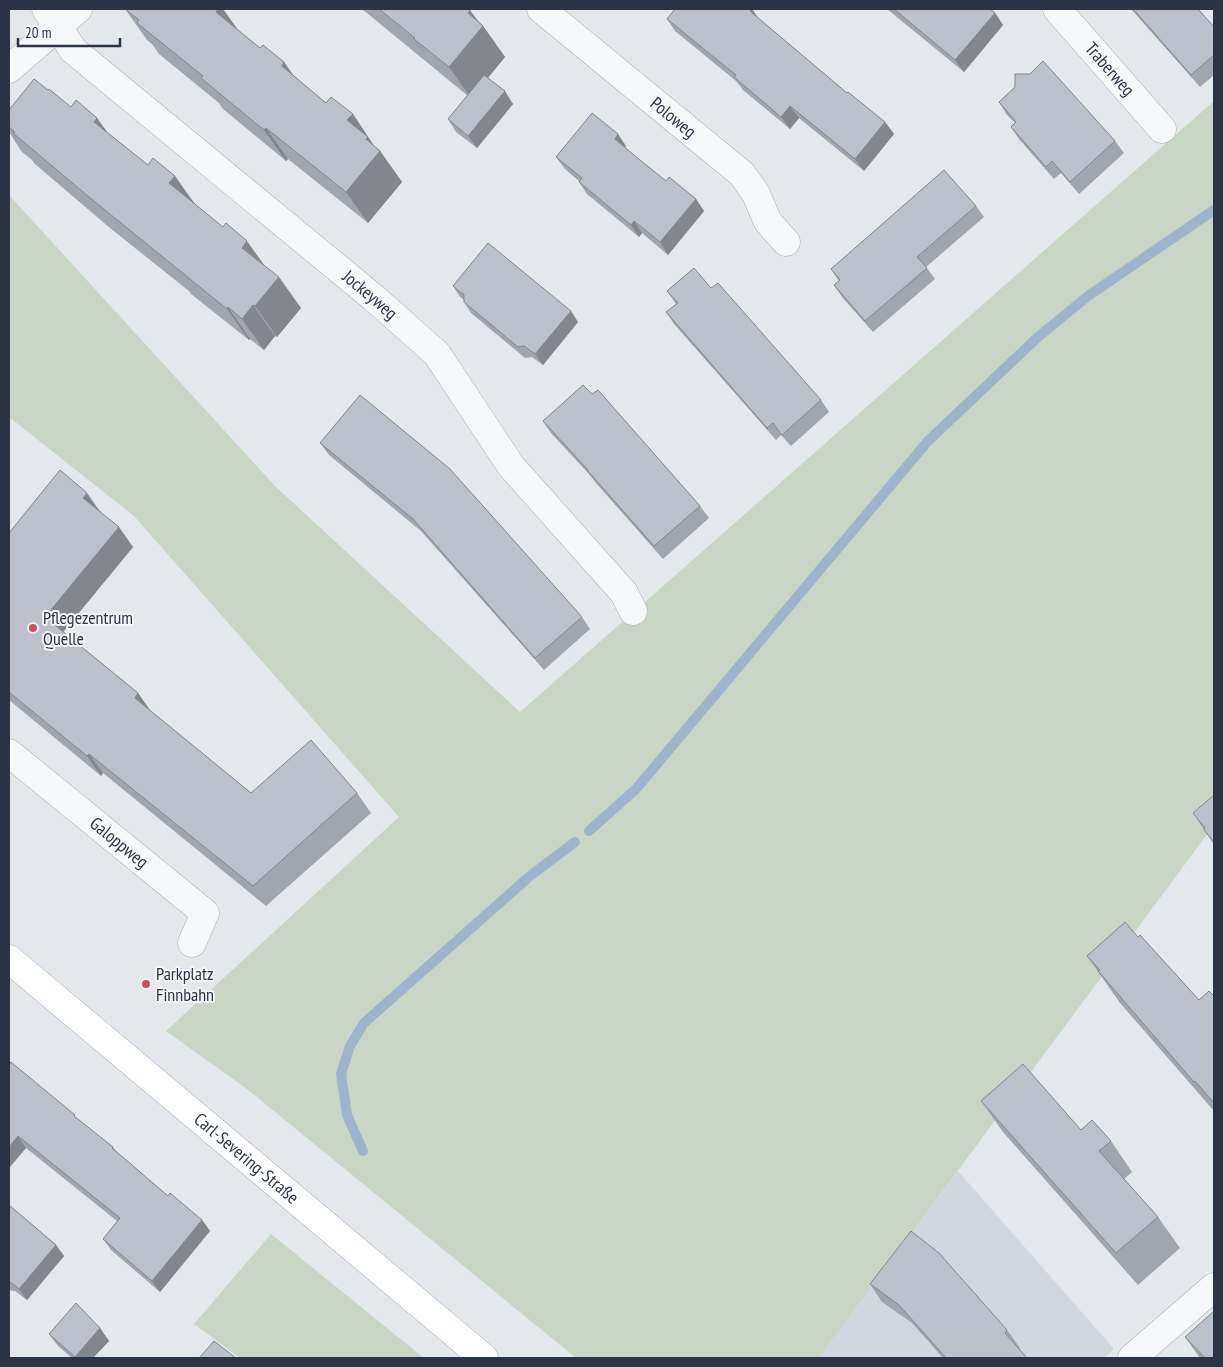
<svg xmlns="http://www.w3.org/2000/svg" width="1223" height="1367" font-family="'PT Sans Narrow',sans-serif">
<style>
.built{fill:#d2d6de}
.green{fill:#c9d6c5}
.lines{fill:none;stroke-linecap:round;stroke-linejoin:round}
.stream{stroke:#9fb4cc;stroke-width:10}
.street-casing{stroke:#a9aeb7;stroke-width:29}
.secondary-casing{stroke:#a9aeb7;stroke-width:29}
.street{stroke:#f7f8fa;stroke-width:28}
.secondary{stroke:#fff;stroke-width:28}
.wall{fill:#a1a5ae}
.shaded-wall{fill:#83868d}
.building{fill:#bbc0ca;stroke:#83868d}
.poi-dot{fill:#d1495b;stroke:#f4f6f9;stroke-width:2}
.labels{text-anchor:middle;stroke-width:4;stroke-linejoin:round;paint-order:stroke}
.street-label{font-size:18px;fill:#2b3445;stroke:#f4f6f9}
.poi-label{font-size:18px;fill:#2b3445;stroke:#f4f6f9;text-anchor:start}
</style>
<rect width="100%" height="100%" fill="#e4e7ec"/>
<!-- built -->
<path class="built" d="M 958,1171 L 1114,1349 L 1104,1358 L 819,1358 Z"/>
<!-- green -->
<g class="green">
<path d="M 1214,101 L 1214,825 L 819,1358 L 576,1358 L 247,1089 L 166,1031 L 399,817 L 134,516 L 9,417 L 9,195 L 275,486 L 520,712 Z"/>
<path d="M 271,1234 L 424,1358 L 240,1358 L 194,1324 Z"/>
</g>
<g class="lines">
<!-- stream -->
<g class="stream">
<path d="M 589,831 L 636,789 L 928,441 L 1038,337 L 1088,296 L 1214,210"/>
<path d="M 363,1151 L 347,1115 L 341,1074 L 350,1046 L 364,1023 L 530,876 L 575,842"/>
</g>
<defs>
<g id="street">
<path id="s1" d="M 46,9 L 73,50 L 374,298 L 437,354 L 511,466 L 624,593 L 633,611"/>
<path id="s2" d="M 541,9 L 742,174 L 756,194 L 768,222 L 786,242"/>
<path id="s3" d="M 1057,9 L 1162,129"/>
<path d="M 9,69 L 78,9"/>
<path id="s4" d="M 9,753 L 205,913 L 192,943"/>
<path d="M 1132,1358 L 1214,1287"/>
</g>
<g id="secondary">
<path id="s5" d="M 9,959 L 484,1358"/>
</g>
</defs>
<!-- street casing -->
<use href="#street" class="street-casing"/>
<!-- secondary casing -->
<use href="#secondary" class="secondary-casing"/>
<!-- street -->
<use href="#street" class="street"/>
<!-- secondary -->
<use href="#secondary" class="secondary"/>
</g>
<!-- wall -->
<g class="wall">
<path d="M 125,9 L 223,9 L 237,29 L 260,48 L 284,62 L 294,76 L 326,103 L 353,114 L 374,146 L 380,151 L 402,182 L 368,223 L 288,159 L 286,161 L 269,147 L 223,109 L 219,103 L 159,54 L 153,45 L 147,40 Z"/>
<path d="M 362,9 L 469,9 L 479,22 L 483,26 L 505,57 L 488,78 L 513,104 L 477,148 L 456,132 L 448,119 L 468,96 Z"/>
<path d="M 752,9 L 758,18 L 847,93 L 885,122 L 894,134 L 864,171 L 799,118 L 790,129 L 743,90 L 736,81 L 675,31 L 667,19 Z"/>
<path d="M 887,9 L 990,9 L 995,13 L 1003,25 L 964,72 Z"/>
<path d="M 1131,9 L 1198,9 L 1214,27 L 1214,75 L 1200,87 Z"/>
<path d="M 999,102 L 1115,141 L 1124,153 L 1079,194 L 1061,173 L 1054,179 L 1019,139 L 1011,127 L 1015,123 L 1007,115 Z"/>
<path d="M 71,107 L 97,118 L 107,132 L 194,203 L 264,266 L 301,308 L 277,337 L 275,336 L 264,350 L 250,339 L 249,340 L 191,294 L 189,291 L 110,228 L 35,164 L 31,159 L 22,152 L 9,132 L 9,110 Z"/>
<path d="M 626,146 L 625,148 L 666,181 L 696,199 L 704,211 L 668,255 L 642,233 L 639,237 L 587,194 L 579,182 L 579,181 L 565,169 L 556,157 Z"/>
<path d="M 976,206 L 984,217 L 926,267 L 935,279 L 873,332 L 842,297 L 834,285 L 839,281 L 831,269 Z"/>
<path d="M 453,286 L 578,322 L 543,365 L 532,357 L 525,358 L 471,313 L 464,302 L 464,300 L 460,297 Z"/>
<path d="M 667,291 L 821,400 L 829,412 L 791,446 L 781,435 L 776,440 L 674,324 L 666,312 L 676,304 Z"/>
<path d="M 543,421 L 700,506 L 709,518 L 663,559 L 596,483 L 589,474 L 551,433 Z"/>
<path d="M 320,443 L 582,617 L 590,629 L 544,670 L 421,531 L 329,455 Z"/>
<path d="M 100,512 L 133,547 L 63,632 L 138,693 L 150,711 L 251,793 L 357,793 L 371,813 L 266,906 L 103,773 L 101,776 L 9,700 L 9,533 Z"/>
<path d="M 1214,795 L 1214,845 L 1193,813 Z"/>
<path d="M 1138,937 L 1199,1000 L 1214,996 L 1214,1111 L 1120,1003 L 1087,956 Z"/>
<path d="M 9,1065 L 113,1147 L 116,1151 L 168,1196 L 202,1220 L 210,1231 L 160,1292 L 111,1250 L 103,1239 L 117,1221 L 26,1148 L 9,1168 Z"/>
<path d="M 981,1101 L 1081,1130 L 1111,1141 L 1132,1172 L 1124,1179 L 1158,1217 L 1180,1248 L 1138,1285 L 1003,1132 Z"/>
<path d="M 9,1205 L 56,1245 L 64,1256 L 27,1300 L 15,1291 L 12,1291 L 9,1289 Z"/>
<path d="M 870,1284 L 1007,1330 L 1020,1348 L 1019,1349 L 1027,1358 L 943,1358 L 912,1323 L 882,1302 Z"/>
<path d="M 100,1328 L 109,1341 L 93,1358 L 72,1358 L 58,1346 L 49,1334 Z"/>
<path d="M 1185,1337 L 1214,1358 L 1200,1358 Z"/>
</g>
<!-- shaded-wall -->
<g class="shaded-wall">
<path d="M 218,9 L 223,9 L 243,37 L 216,12 Z"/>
<path d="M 459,9 L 469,9 L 482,27 L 483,26 L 505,57 L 471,98 L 449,67 Z"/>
<path d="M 752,9 L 760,21 L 750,11 Z"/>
<path d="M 995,13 L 1003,25 L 964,72 L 955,60 Z"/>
<path d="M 284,62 L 306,94 L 282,66 Z"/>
<path d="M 505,91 L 513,104 L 477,148 L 468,136 Z"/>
<path d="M 790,106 L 799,118 L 790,129 L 781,117 Z"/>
<path d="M 353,114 L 374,146 L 380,151 L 402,182 L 368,223 L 346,192 L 347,120 Z"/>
<path d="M 97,118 L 119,149 L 94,122 Z"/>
<path d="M 885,122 L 894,134 L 864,171 L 855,159 Z"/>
<path d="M 266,128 L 288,159 L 286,161 L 264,130 Z"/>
<path d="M 618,134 L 626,146 L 623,151 L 615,139 Z"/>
<path d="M 175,176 L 197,207 L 169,183 Z"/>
<path d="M 696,199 L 704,211 L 668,255 L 660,242 Z"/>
<path d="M 634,221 L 642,233 L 639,237 L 631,225 Z"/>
<path d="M 247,241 L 269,272 L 242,248 Z"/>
<path d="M 279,277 L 301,308 L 277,337 L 255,306 Z"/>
<path d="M 253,305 L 275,336 L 264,350 L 242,319 Z"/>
<path d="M 228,307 L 250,339 L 249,340 L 227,309 Z"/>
<path d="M 571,311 L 578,322 L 543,365 L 535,354 Z"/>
<path d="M 87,493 L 101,513 L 83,498 Z"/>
<path d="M 119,527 L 133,547 L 59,637 L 45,617 Z"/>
<path d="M 138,693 L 152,713 L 135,698 Z"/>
<path d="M 89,754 L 103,773 L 101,776 L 87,756 Z"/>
<path d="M 18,1136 L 26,1148 L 9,1168 L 9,1147 Z"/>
<path d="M 202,1220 L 210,1231 L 160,1292 L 152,1281 Z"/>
<path d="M 56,1245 L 64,1256 L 27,1300 L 19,1289 Z"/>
<path d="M 100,1328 L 109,1341 L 93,1358 L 76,1358 L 75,1357 Z"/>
</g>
<!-- building -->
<g class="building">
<path d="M 125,9 L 218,9 L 216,12 L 260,48 L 263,45 L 284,62 L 282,66 L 326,103 L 331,97 L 353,114 L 347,120 L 368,137 L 366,139 L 380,151 L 346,192 L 266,128 L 264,130 L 247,116 L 201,78 L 203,76 L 137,23 L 139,20 Z"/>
<path d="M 379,9 L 468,9 L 470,10 L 468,13 L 483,26 L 449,67 L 414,39 L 415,38 Z"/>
<path d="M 675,9 L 752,9 L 750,11 L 847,93 L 848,92 L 885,122 L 855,159 L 790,106 L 781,117 L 734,77 L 736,75 L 667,19 Z"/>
<path d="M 894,9 L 990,9 L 995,13 L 955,60 Z"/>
<path d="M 1133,9 L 1198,9 L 1214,27 L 1214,55 L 1191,75 Z"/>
<path d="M 1043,61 L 1115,141 L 1070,182 L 1052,161 L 1046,167 L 1011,127 L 1016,122 L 999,102 L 1015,87 L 1015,74 L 1030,74 Z"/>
<path d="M 484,75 L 505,91 L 468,136 L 448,119 Z"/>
<path d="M 34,79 L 48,90 L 49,89 L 71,107 L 76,100 L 97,118 L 94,122 L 148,165 L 153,158 L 175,176 L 169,183 L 223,227 L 226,223 L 247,241 L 242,248 L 279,277 L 255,306 L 253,305 L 242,319 L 228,307 L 227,309 L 169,262 L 89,197 L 13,133 L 15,132 L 9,127 L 9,110 Z"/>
<path d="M 592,113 L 618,134 L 615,139 L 640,160 L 666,181 L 669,177 L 696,199 L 660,242 L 634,221 L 631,225 L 579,182 L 582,178 L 556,157 Z"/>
<path d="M 944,170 L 976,206 L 917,257 L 927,268 L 865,321 L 834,285 L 840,280 L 831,269 Z"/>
<path d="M 488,243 L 571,311 L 535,354 L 524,346 L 518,347 L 464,302 L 464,295 L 453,286 Z"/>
<path d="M 694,268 L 711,288 L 718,283 L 821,400 L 782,435 L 773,423 L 767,428 L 666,312 L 678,303 L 667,291 Z"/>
<path d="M 583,385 L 592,394 L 598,390 L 700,506 L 654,546 L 587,470 L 588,470 L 543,421 Z"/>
<path d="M 360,395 L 450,469 L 582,617 L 535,658 L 413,519 L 320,443 Z"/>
<path d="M 60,470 L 87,493 L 83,498 L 119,527 L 45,617 L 138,693 L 135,698 L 251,793 L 311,740 L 357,793 L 253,886 L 89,754 L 87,756 L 9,692 L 9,533 Z"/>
<path d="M 1214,795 L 1214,842 L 1204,830 L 1205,828 L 1193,813 Z"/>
<path d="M 1125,922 L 1138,937 L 1140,935 L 1199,1000 L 1209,991 L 1214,996 L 1214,1103 L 1195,1081 L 1194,1082 L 1098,971 L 1100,970 L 1087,956 Z"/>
<path d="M 11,1062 L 75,1115 L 74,1116 L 113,1147 L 112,1148 L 168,1196 L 170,1193 L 202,1220 L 152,1281 L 103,1239 L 120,1218 L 18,1136 L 9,1147 L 9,1065 Z"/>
<path d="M 1023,1064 L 1081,1130 L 1092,1120 L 1111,1141 L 1099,1151 L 1158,1217 L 1116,1253 L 981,1101 Z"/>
<path d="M 9,1205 L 56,1245 L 19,1289 L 9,1281 Z"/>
<path d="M 911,1231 L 939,1253 L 1007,1330 L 1005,1333 L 1027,1358 L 946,1358 L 899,1305 L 870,1284 Z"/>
<path d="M 76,1303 L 100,1328 L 75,1357 L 49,1334 Z"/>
<path d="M 1214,1311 L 1214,1358 L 1205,1358 L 1185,1337 Z"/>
<path d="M 214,1341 L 236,1358 L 199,1358 Z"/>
</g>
<!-- markers -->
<g class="poi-dot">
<circle cx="33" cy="628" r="5"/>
<circle cx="146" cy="984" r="5"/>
</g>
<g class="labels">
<!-- street labels -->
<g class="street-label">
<text dy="6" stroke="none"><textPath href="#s3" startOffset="80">Traberweg</textPath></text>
<text dy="6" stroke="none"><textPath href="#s2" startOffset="171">Poloweg</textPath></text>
<text dy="6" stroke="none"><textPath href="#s1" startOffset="434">Jockeyweg</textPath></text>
<text dy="6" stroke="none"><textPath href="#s4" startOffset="142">Galoppweg</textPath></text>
<text dy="6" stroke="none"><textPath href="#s5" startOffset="310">Carl-Severing-Straße</textPath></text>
</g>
<!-- poi labels -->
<g class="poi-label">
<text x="43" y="624">Pflegezentrum<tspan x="43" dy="21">Quelle</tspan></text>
<text x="156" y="980">Parkplatz<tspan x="156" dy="21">Finnbahn</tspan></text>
</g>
</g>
<!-- border -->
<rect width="1223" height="1367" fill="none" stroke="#2b3445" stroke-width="20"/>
<!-- scale -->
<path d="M18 38v8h102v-8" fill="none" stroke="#2b3445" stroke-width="2.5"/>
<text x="25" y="38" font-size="15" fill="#2b3445" stroke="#f4f6f9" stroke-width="4" paint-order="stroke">20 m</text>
</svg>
